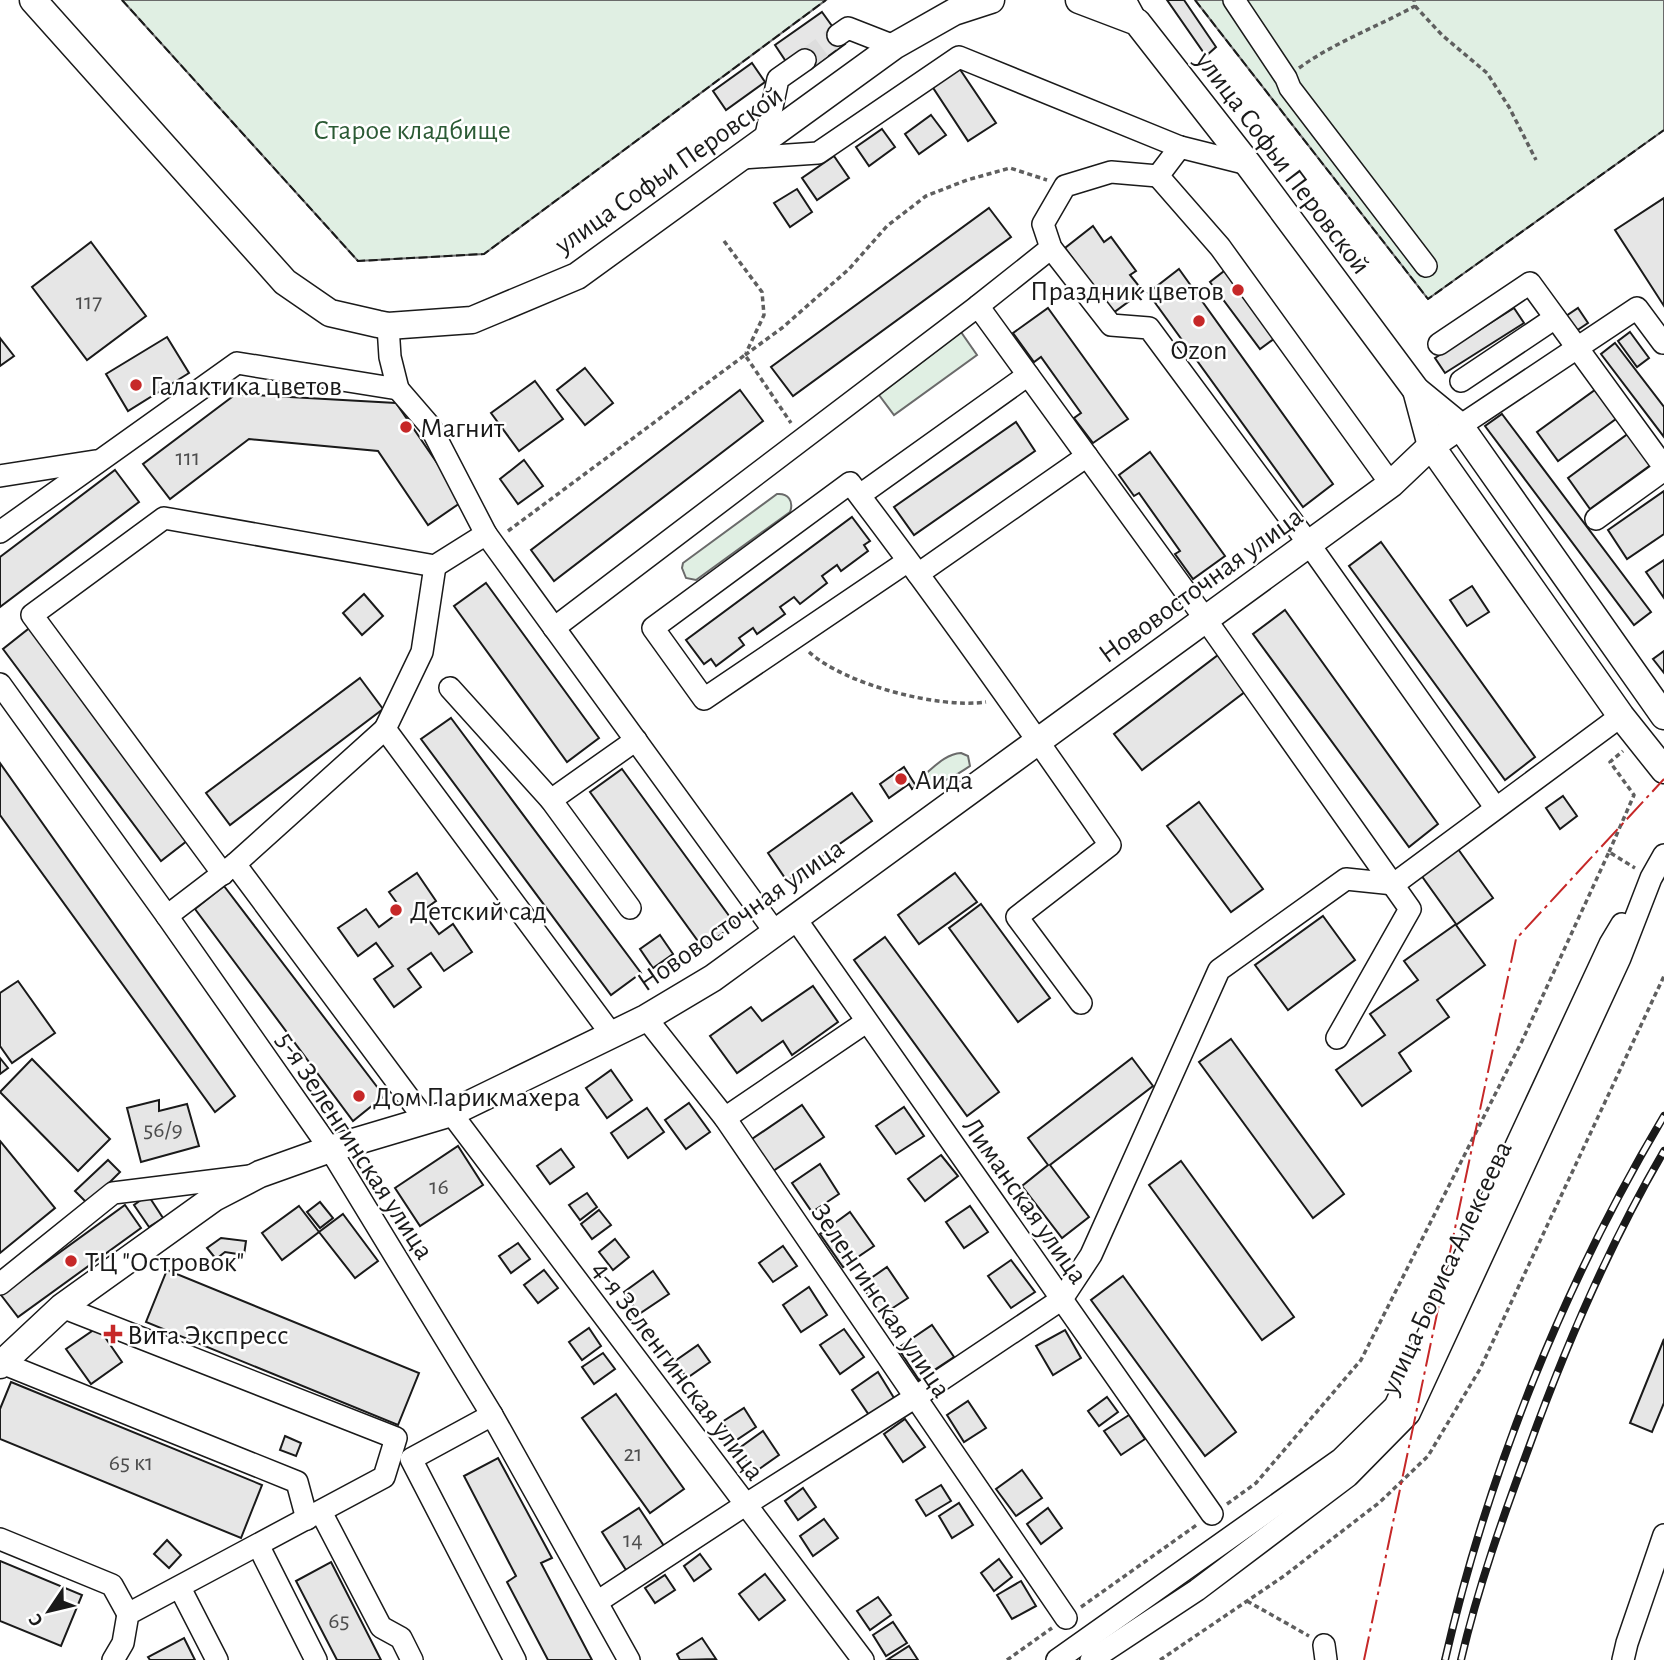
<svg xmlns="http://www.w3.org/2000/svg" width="1664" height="1660" font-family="'Alegreya Sans',sans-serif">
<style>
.green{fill:#e0efe3;stroke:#6a6a6a;stroke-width:2}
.building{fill:#e6e6e6;stroke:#1a1a1a;stroke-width:2}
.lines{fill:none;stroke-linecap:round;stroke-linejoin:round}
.minor-tunnel{stroke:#ddd;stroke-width:21;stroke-dasharray:21 10;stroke-linecap:butt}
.minor-casing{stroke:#1a1a1a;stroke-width:24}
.major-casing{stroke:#1a1a1a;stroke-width:29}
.path{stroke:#5f5f5f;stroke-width:3.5;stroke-dasharray:5 3.5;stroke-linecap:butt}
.minor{stroke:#fff;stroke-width:21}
.major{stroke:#fff;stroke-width:26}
.rail-casing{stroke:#1a1a1a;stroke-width:8}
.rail{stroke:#fff;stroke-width:5;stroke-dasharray:16;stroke-linecap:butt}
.fence{stroke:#1a1a1a;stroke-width:2;stroke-dasharray:9 3.5;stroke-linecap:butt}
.power{stroke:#c62828;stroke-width:2;stroke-dasharray:24 5 3.5 5;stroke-linecap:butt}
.poi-dot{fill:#c62828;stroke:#fff;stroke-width:2.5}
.labels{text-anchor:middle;stroke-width:5;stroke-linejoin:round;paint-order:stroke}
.number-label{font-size:24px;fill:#4d4d4d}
.park-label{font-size:28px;fill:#2b5a34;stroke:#fff}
.street-label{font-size:28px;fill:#1a1a1a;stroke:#fff}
.poi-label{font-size:28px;fill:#1a1a1a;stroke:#fff;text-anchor:start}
</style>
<rect width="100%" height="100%" fill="#fff"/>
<!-- green -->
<g class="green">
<path d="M 122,0 L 826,0 L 484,254 L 358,261 Z"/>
<path d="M 1195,0 L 1664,0 L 1664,130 L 1428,299 Z"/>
<path d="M 961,332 L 977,355 L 894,415 L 879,395 Z"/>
<path d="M 777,494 C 788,493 794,501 790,512 L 696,580 L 686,578 L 682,568 L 683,563 Z"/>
<path d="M 961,753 L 968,756 L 970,766 C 958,774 942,785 927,783 L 924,775 C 935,766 946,754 961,753 Z"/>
</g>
<!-- building -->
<g class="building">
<path d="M 1167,0 L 1184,0 L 1216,47 L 1206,56 Z"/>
<path d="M 822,12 L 845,44 L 811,69 L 800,54 L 787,63 L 775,45 Z"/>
<path d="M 951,56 L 996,123 L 968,141 L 924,74 Z"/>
<path d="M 752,63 L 765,82 L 726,110 L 713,91 Z"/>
<path d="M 931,115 L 946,135 L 919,154 L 905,134 Z"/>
<path d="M 882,129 L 895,147 L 869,166 L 856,147 Z"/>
<path d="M 834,156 L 849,178 L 817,200 L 802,178 Z"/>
<path d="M 797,189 L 812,212 L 790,227 L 774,203 Z"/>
<path d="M 1664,198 L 1664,306 L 1615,230 Z"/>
<path d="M 989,208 L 1011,237 L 793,396 L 771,367 Z"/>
<path d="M 1093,226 L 1104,242 L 1111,237 L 1136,271 L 1130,275 L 1143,291 L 1113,313 L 1065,248 Z"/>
<path d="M 91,242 L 146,316 L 87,360 L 32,287 Z"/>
<path d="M 1228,268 L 1278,336 L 1260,349 L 1210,282 Z"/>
<path d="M 1179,269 L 1333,484 L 1303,507 L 1148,293 Z"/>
<path d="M 1048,308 L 1128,419 L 1093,443 L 1074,418 L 1081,413 L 1041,357 L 1034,362 L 1013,333 Z"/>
<path d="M 1514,308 L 1524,323 L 1445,373 L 1435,358 Z"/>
<path d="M 1578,308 L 1588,323 L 1576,331 L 1566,316 Z"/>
<path d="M 1630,332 L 1649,358 L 1637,367 L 1618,341 Z"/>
<path d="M 167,337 L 189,373 L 128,411 L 106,374 Z"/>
<path d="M 0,338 L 14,356 L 0,366 Z"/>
<path d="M 1615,343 L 1664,407 L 1664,437 L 1601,354 Z"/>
<path d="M 585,368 L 613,403 L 585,425 L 557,390 Z"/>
<path d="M 535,381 L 563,419 L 519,451 L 491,413 Z"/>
<path d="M 1599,387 L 1620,416 L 1558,461 L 1537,432 Z"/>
<path d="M 740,390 L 763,421 L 554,581 L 531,550 Z"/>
<path d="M 236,394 L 396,403 L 463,501 L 428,525 L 378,451 L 249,439 L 170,499 L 143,464 Z"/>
<path d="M 1502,414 L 1651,612 L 1634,625 L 1485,426 Z"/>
<path d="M 1016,422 L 1035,451 L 914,535 L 894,507 Z"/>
<path d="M 1629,433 L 1652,464 L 1590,509 L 1568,478 Z"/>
<path d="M 1150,452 L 1225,556 L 1193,579 L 1175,554 L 1180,551 L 1139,493 L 1134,496 L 1119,475 Z"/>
<path d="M 524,460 L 543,486 L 518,504 L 500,479 Z"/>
<path d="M 115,470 L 139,502 L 0,607 L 0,557 Z"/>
<path d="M 1664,491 L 1664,534 L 1627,559 L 1608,530 Z"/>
<path d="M 852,517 L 870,541 L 864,545 L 868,551 L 841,571 L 837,565 L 822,576 L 827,583 L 800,604 L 794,597 L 780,607 L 785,614 L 757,634 L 753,628 L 739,638 L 744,645 L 716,666 L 711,659 L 704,664 L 686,640 Z"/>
<path d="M 1381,542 L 1535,757 L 1505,780 L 1349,566 Z"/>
<path d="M 1664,560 L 1664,598 L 1646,572 Z"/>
<path d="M 486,583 L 599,738 L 567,762 L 454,606 Z"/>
<path d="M 1472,586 L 1489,612 L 1467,626 L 1450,600 Z"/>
<path d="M 364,594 L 383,616 L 362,635 L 343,613 Z"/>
<path d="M 1285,610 L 1438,824 L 1409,847 L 1253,634 Z"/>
<path d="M 32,626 L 192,837 L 161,861 L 3,649 Z"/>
<path d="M 1664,651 L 1664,673 L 1653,659 Z"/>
<path d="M 1222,652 L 1250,688 L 1142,770 L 1114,734 Z"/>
<path d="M 360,678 L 383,709 L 230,825 L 206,793 Z"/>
<path d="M 451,718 L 641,973 L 611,995 L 421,739 Z"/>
<path d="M 0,763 L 235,1096 L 215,1112 L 0,815 Z"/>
<path d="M 904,767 L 916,786 L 912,789 L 909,784 L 889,798 L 880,784 Z"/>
<path d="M 622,769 L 735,924 L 703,948 L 590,792 Z"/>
<path d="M 852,793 L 872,821 L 787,881 L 768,853 Z"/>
<path d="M 1563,796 L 1577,816 L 1560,829 L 1546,808 Z"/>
<path d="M 1199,802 L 1263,889 L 1231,912 L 1167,826 Z"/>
<path d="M 1458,849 L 1493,898 L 1456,925 L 1485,965 L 1437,1000 L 1449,1017 L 1399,1053 L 1411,1071 L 1362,1106 L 1336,1070 L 1385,1035 L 1370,1014 L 1418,980 L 1404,961 L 1456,924 L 1421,875 Z"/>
<path d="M 417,873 L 436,901 L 422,911 L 439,934 L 453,924 L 472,952 L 444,971 L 431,953 L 408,969 L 421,987 L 394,1007 L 374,979 L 393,966 L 376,943 L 358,956 L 338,928 L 366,909 L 379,927 L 402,910 L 389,892 Z"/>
<path d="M 955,873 L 977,902 L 919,944 L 898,915 Z"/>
<path d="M 224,886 L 384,1096 L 353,1121 L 195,909 Z"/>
<path d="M 981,904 L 1050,998 L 1018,1022 L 949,928 Z"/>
<path d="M 1323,916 L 1355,960 L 1288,1010 L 1255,965 Z"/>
<path d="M 660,935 L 673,954 L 653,968 L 640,949 Z"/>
<path d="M 885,937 L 999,1092 L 967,1116 L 854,960 Z"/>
<path d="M 18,981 L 55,1033 L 12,1063 L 0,1046 L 0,993 Z"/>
<path d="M 813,986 L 838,1022 L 792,1055 L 783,1041 L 737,1073 L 710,1036 L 751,1007 L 762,1021 Z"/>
<path d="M 1231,1039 L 1344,1194 L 1313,1218 L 1199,1062 Z"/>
<path d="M 0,1058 L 8,1068 L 0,1074 Z"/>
<path d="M 1132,1058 L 1153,1086 L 1050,1165 L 1089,1217 L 1062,1238 L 1022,1186 L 1048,1165 L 1028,1138 Z"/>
<path d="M 32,1059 L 110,1139 L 78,1171 L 0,1092 Z"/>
<path d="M 611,1070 L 632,1100 L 607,1118 L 586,1088 Z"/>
<path d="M 159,1100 L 159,1111 L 187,1104 L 199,1146 L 141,1162 L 127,1108 Z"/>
<path d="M 689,1103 L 710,1132 L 686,1149 L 665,1120 Z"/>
<path d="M 802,1105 L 824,1137 L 770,1173 L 749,1141 Z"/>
<path d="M 904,1107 L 924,1136 L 896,1154 L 876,1126 Z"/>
<path d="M 647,1108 L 664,1132 L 628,1158 L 611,1133 Z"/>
<path d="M 0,1141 L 55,1208 L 0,1253 Z"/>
<path d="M 458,1146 L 483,1185 L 420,1226 L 395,1188 Z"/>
<path d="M 561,1149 L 574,1167 L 550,1184 L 537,1166 Z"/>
<path d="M 941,1155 L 958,1176 L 925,1201 L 908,1179 Z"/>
<path d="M 108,1160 L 120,1172 L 88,1204 L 75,1191 Z"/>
<path d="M 1181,1161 L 1294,1317 L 1262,1340 L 1149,1185 Z"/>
<path d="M 820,1164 L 839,1194 L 812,1212 L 792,1183 Z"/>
<path d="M 587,1193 L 597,1207 L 580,1220 L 569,1205 Z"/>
<path d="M 148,1195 L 163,1218 L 149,1227 L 134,1205 Z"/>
<path d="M 320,1202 L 333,1218 L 320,1228 L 307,1212 Z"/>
<path d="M 125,1205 L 141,1228 L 18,1317 L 1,1295 Z"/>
<path d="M 299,1206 L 319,1232 L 282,1260 L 262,1233 Z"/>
<path d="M 970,1206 L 988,1232 L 964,1248 L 946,1222 Z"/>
<path d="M 599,1210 L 611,1225 L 592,1239 L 581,1224 Z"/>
<path d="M 850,1212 L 874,1246 L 843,1267 L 820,1234 Z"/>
<path d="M 343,1214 L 378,1261 L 355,1278 L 319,1232 Z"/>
<path d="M 221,1238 L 246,1241 L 244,1255 L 225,1252 L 216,1259 L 207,1248 Z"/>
<path d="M 615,1239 L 629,1257 L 613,1270 L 599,1252 Z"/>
<path d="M 518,1243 L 530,1259 L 511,1273 L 499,1256 Z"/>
<path d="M 783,1246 L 797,1266 L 773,1282 L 759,1263 Z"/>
<path d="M 1011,1260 L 1035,1292 L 1011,1308 L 988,1276 Z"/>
<path d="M 887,1267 L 908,1298 L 882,1315 L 861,1285 Z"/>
<path d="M 167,1270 L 419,1373 L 398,1425 L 146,1322 Z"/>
<path d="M 544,1270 L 558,1288 L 538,1303 L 524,1285 Z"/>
<path d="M 653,1271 L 669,1294 L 639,1314 L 624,1292 Z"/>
<path d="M 1123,1276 L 1236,1432 L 1205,1456 L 1091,1300 Z"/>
<path d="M 809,1287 L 827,1315 L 801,1332 L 783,1305 Z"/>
<path d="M 932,1325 L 954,1357 L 919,1380 L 898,1348 Z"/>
<path d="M 98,1327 L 122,1362 L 91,1384 L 66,1349 Z"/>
<path d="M 589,1328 L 601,1346 L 582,1360 L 569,1342 Z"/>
<path d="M 844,1329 L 864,1357 L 840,1374 L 820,1345 Z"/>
<path d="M 1065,1330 L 1081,1358 L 1053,1375 L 1036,1346 Z"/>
<path d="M 1664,1339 L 1664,1403 L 1652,1432 L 1630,1423 Z"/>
<path d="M 698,1345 L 710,1362 L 687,1378 L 675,1361 Z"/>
<path d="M 603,1353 L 615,1369 L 594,1384 L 582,1367 Z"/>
<path d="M 878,1372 L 894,1398 L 869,1415 L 852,1390 Z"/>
<path d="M 11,1382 L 262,1485 L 241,1538 L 0,1439 L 0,1409 Z"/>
<path d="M 616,1394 L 684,1489 L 650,1513 L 582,1418 Z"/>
<path d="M 1107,1397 L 1118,1412 L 1099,1426 L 1088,1411 Z"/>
<path d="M 968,1401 L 986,1428 L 964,1442 L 947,1415 Z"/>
<path d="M 744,1408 L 756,1427 L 735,1441 L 722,1422 Z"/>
<path d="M 1129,1415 L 1145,1439 L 1121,1455 L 1104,1431 Z"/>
<path d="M 905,1419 L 925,1447 L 903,1462 L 884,1434 Z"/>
<path d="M 763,1431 L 779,1455 L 755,1472 L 738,1449 Z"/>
<path d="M 285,1436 L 301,1443 L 296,1456 L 280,1450 Z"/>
<path d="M 498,1458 L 552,1558 L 541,1563 L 592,1660 L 548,1660 L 507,1582 L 516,1576 L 464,1476 Z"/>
<path d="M 1022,1470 L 1042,1498 L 1016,1516 L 996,1489 Z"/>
<path d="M 941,1485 L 951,1501 L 926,1516 L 916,1500 Z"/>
<path d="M 803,1488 L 816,1507 L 798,1520 L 785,1501 Z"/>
<path d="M 959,1503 L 973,1525 L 952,1538 L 939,1516 Z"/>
<path d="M 639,1508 L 664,1546 L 626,1570 L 602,1532 Z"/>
<path d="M 1048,1508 L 1062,1528 L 1041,1544 L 1027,1524 Z"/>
<path d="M 824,1519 L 838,1538 L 813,1556 L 800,1536 Z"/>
<path d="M 167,1540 L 181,1555 L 169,1568 L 154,1554 Z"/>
<path d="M 700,1554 L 711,1569 L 694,1581 L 684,1566 Z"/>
<path d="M 999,1559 L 1012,1577 L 994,1591 L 981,1573 Z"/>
<path d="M 0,1561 L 82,1595 L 61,1646 L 0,1621 Z"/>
<path d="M 331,1562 L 381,1660 L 337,1660 L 296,1581 Z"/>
<path d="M 765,1574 L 785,1600 L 759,1620 L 739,1594 Z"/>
<path d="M 665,1575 L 675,1590 L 655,1603 L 645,1588 Z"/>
<path d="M 1021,1581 L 1036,1606 L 1012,1619 L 997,1595 Z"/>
<path d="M 878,1597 L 891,1615 L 870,1630 L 857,1611 Z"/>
<path d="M 893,1622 L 907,1643 L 886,1656 L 873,1635 Z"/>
<path d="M 184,1638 L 195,1660 L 150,1660 L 148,1657 Z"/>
<path d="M 702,1638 L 716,1659 L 680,1660 L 677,1654 Z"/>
<path d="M 909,1646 L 918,1660 L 887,1660 Z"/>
</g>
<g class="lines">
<!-- minor-tunnel -->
<path class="minor-tunnel" d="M 805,60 L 838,35"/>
<defs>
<g id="minor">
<path d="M 1125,0 L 1137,22"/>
<path d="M 1234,0 L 1286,78 L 1290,88 L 1426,266"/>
<path d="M 838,35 L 848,28 L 894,46"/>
<path d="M 765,140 L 778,79 L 805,60"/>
<path d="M 1180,147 L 1158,176 L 1220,247 L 1391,484"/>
<path d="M 742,158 L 818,153 L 959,57 L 1180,147 L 1248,164"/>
<path d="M 1158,176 L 1111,172 L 1065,186 L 1043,224 L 1051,248 L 1111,325 L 1149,328 L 1309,544 L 1495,807"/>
<path d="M 978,306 L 1051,248"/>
<path d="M 1439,344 L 1530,283 L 1664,467"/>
<path d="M 1461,381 L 1555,318"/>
<path d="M 1460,426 L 1637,308 L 1663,343"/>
<path d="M 0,476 L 95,461"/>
<path d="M 860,495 L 1028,375"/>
<path d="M 1596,519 L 1664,470"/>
<path d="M 0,532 L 237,363 L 398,389 L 390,357 L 388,326"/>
<path d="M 486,534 L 775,932"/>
<path d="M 908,561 L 704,699 L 653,628 L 850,483 C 940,601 1026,723 1110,845 L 1017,917 L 1081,1003"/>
<path d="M 435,566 L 422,652 L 385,729 L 612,1035"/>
<path d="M 918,574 L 1087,456"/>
<path d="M 554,628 L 978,306 L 1206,620 L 1410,909 L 1337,1038"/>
<path d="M 0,684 L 167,916 L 330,1149 L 492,1415 L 629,1660"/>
<path d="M 450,688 L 551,800 L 630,908"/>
<path d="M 551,800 L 636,740"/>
<path d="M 235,864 L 426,1121"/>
<path d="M 223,874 L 32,615 L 164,518 L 435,566 L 486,534 L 430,426 L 398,389"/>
<path d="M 167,916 L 235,864 L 385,729"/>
<path d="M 795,918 L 1212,1514"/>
<path d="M 646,1018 L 725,1118 L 1066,1618"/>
<path d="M 451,1113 L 863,1660"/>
<path d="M 725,1118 L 866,1022"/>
<path d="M 0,1284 L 113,1193 L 250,1176"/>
<path d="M 62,1307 L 396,1438 L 384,1477 L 128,1614 L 123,1643 L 113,1660"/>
<path d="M 2,1363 L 297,1482 L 307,1519"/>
<path d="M 492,1415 L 411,1459 L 515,1660"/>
<path d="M 321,1512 L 381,1627 L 401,1638 L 412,1660"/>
<path d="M 0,1539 L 112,1585 L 128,1614"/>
<path d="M 258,1545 L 316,1660"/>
<path d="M 180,1588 L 217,1660"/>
<path d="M 597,1602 L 745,1505 L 914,1398 L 1062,1299 L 1091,1255 L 1219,970 L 1346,879 L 1394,884 L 1621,716"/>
<path d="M 1324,1645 L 1326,1660"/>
<path d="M 1057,1660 L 1341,1459 L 1395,1406 L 1610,944 L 1622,924"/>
<path d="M 1091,1660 L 1197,1590 L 1348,1476 L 1409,1414 L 1620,958 L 1651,878 L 1664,855"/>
<path d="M 1623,1660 L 1627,1643 L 1664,1535"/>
</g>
<g id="major">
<path d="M 33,0 L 285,282 L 330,313 L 378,324 L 388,326 L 472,320 L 577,276 L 894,46 L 954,12 L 991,0"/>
<path d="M 1079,0 L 1137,22 L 1248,164 L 1416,390 L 1460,426 L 1664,716"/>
<path d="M 1416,390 L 1431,446 L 1621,716 L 1664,770"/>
<path d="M 0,1365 L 62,1307 L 214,1198 L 260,1174 L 330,1149 L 451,1113 L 646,1018 L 713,978 L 1391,484 L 1431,446 L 1460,426"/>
</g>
</defs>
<!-- minor casing -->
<use href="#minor" class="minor-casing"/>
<!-- major casing -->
<use href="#major" class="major-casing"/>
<!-- path -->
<g class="path">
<path d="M 1415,6 L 1442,35 L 1487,73 L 1509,107 L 1536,160"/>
<path d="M 1299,68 C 1335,42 1377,27 1415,6 L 1414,0"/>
<path d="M 724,241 L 762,292 L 764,315 L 746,353"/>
<path d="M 745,355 L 782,328 L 849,269 L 887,226 L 926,196 L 967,180 L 1010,168 L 1047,180"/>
<path d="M 508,531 L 745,355 L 791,423"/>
<path d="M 809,652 C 844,684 938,709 986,702"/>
<path d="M 1609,852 L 1634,795 L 1610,762 L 1623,751"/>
<path d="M 1227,1504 L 1256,1483 L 1361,1360 L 1522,1041 L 1609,852 L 1635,868"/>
<path d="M 1247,1601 L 1309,1636"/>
<path d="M 1081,1607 L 1198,1524"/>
<path d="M 1007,1660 L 1052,1628"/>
<path d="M 1160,1660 L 1284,1576 L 1380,1502 L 1428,1456 L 1480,1369 L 1664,976"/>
</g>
<!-- minor -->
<use href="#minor" class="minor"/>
<!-- major -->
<use href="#major" class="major"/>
<defs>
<g id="rail">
<path d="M 1445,1660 C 1488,1472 1565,1282 1664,1116"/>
<path d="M 1461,1660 C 1478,1587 1503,1517 1529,1447 C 1566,1345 1609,1245 1664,1151"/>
</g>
</defs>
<!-- rail casing -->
<use href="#rail" class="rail-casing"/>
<!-- rail -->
<use href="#rail" class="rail"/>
<!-- fence -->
<g class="fence">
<path d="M 122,0 L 358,261 L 484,254 L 826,0"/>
<path d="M 1195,0 L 1428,299 L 1664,130"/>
</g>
<!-- power -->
<path class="power" d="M 1364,1660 L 1516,939 L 1664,779"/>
</g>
<!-- markers -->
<g class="poi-dot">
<circle cx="1238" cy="290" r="7"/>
<circle cx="1199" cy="321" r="7"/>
<circle cx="136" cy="385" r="7"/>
<circle cx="406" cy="427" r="7"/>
<circle cx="901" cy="779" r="7"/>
<circle cx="396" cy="910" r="7"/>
<circle cx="359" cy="1096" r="7"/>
<circle cx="71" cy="1261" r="7"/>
<path d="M109.5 1323.5h7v7h7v7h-7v7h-7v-7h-7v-7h7z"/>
</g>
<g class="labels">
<!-- number labels -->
<g class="number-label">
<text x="89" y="309">117</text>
<text x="188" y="465">111</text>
<text x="163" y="1137">56/9</text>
<text x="439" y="1194">16</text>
<text x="633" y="1461">21</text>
<text x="131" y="1470">65 к1</text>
<text x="633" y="1547">14</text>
<text x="339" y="1628">65</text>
</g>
<!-- park labels -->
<g class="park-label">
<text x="412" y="139">Старое кладбище</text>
</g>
<!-- street labels -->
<g class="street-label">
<text transform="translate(1284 162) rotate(53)" y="10">улица Софьи Перовской</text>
<text transform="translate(668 169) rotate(-35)" y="10">улица Софьи Перовской</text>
<text transform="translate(1200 584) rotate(-36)" y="10">Нововосточная улица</text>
<text transform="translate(740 914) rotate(-35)" y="10">Нововосточная улица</text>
<text transform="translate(356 1145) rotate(57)" y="10">5-я Зеленгинская улица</text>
<text transform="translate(1026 1200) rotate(55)" y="10">Лиманская улица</text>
<text transform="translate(1445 1267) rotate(-65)" y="10">улица Бориса Алексеева</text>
<text transform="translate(882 1300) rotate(56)" y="10">Зеленгинская улица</text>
<text transform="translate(679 1370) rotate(53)" y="10">4-я Зеленгинская улица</text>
</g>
<!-- poi labels -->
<g class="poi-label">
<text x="1224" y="300" text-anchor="end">Праздник цветов</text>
<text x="1199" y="359" text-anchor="middle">Ozon</text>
<text x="150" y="395">Галактика цветов</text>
<text x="420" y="437">Магнит</text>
<text x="915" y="789">Аида</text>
<text x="410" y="920">Детский сад</text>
<text x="373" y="1106">Дом Парикмахера</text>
<text x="85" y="1271">ТЦ "Островок"</text>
<text x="127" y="1344">Вита Экспресс</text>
</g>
</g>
<!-- north arrow -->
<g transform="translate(49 1611) rotate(235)" stroke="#ffffff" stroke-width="5" paint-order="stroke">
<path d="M0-5L12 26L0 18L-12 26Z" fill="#1a1a1a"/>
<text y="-10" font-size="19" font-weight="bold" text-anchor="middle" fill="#1a1a1a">С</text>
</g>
</svg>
